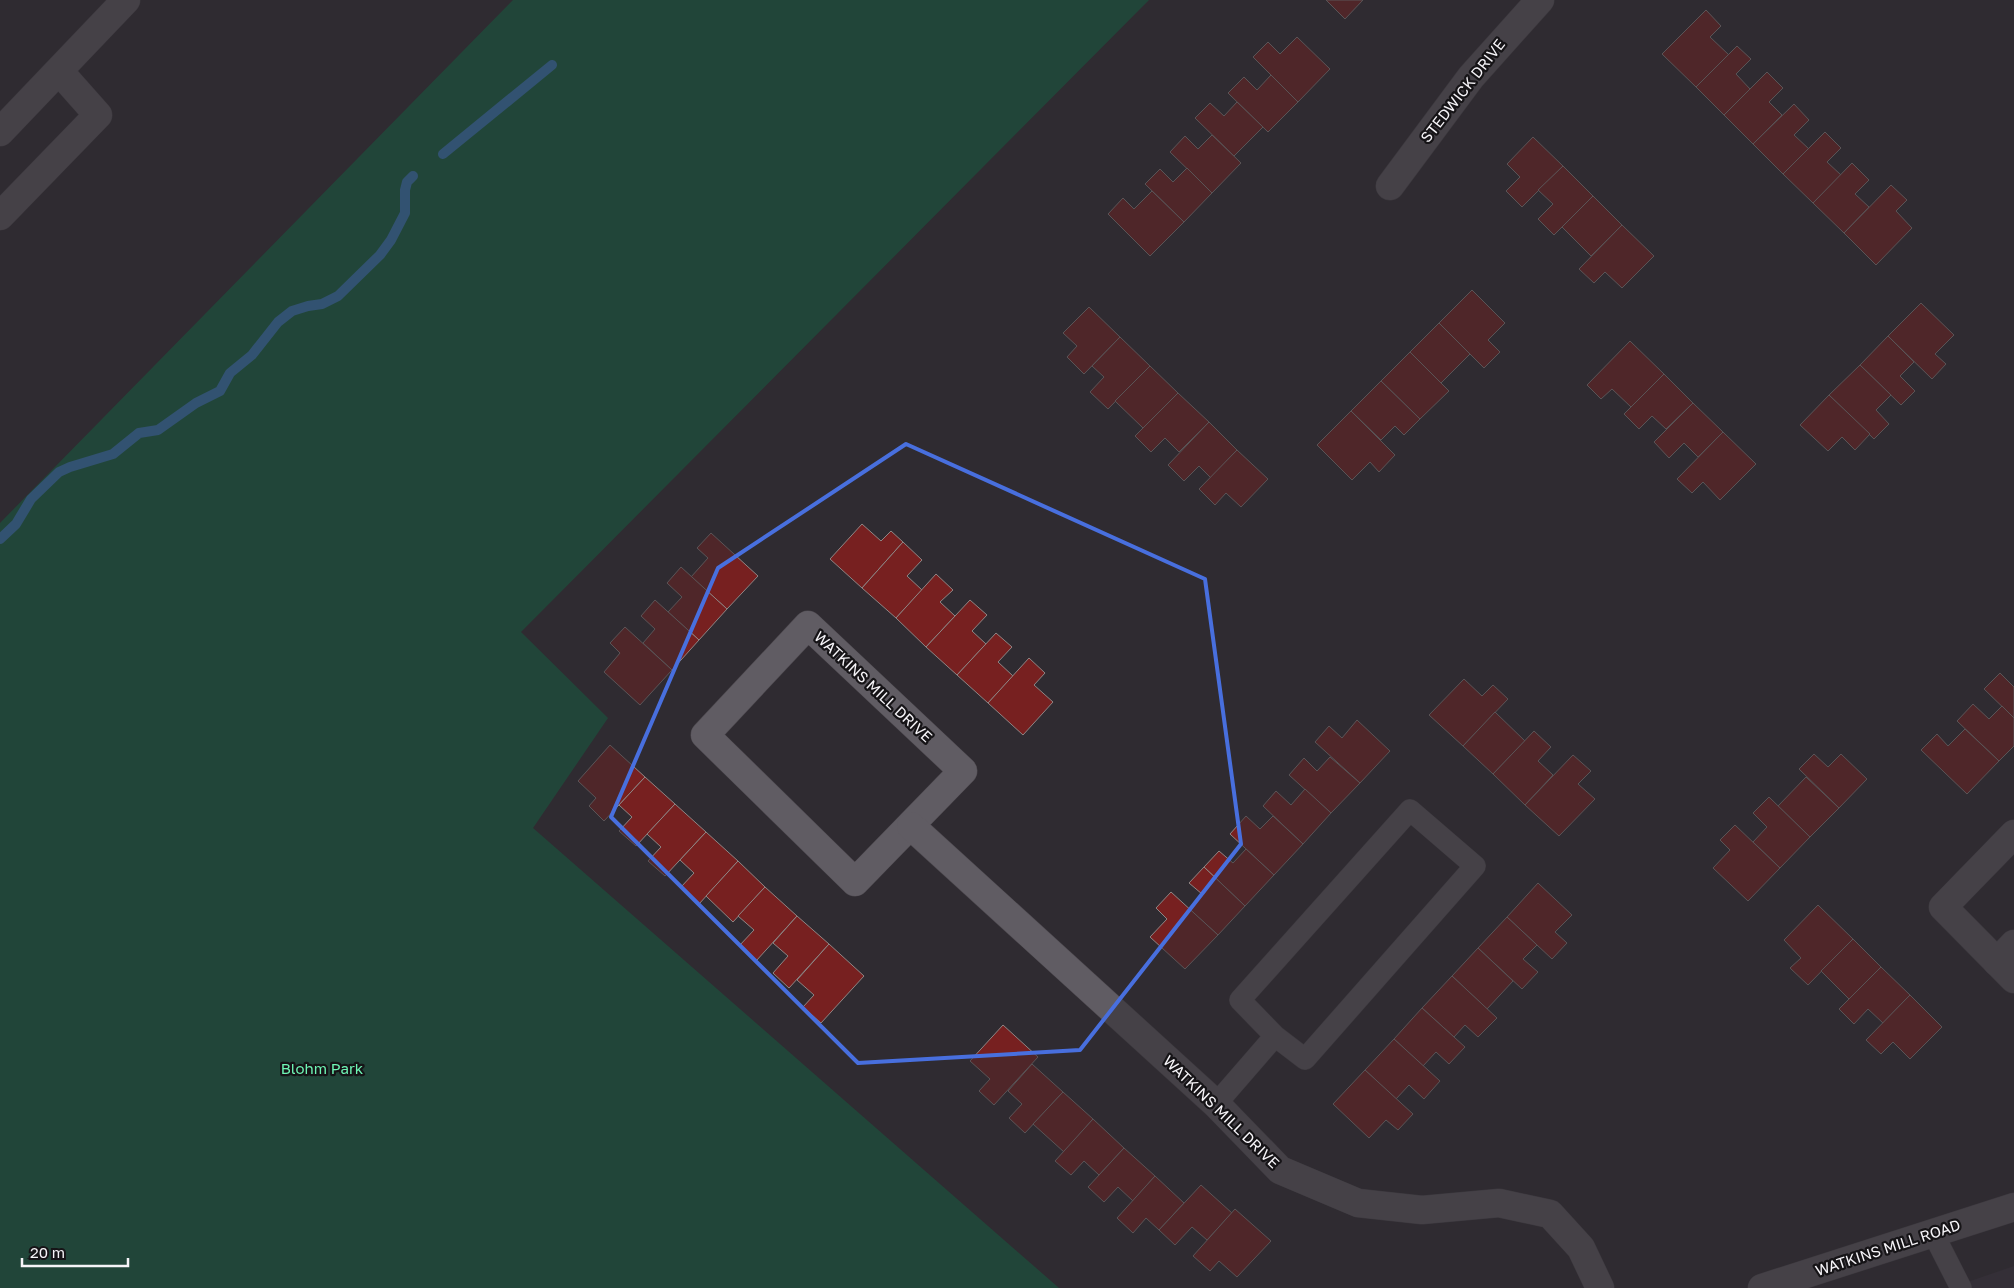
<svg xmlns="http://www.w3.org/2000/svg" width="2014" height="1288" font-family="'Golos Text',sans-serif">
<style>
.built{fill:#3a333e}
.green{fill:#116543}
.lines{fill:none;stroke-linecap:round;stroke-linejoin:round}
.stream{stroke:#3681bf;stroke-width:10}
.building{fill:#772020;stroke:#8f8584}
.service-casing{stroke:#4d494f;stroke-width:22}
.minor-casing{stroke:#4d494f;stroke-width:29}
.tertiary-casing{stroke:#4d494f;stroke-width:29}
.service{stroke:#605c63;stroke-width:21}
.minor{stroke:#605c63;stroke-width:28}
.tertiary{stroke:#605c63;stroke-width:28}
.marked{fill:none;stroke:#486fde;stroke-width:4;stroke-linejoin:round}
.labels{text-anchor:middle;stroke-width:4.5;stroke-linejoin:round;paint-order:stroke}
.street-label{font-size:15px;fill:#f6f4f8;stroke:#161417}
.park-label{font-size:15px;fill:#6ff6b5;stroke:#161417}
</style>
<rect width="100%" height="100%" fill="#2f2b31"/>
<!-- built -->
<path class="built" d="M 2014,1266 L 2014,1288 L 1950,1288 Z"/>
<!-- green -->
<path class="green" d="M 513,0 L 1149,0 L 521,632 L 608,718 L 533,828 L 1059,1288 L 0,1288 L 0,523 Z"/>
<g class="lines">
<!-- stream -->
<g class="stream">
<path d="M 443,154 L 552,65"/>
<path d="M 0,539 L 16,524 L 31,499 L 59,472 L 70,467 L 113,454 L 139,433 L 158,430 L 196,403 L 220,391 L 230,373 L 252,355 L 278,322 L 292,311 L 308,306 L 322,304 L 338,296 L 380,255 L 391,240 L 405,213 L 405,190 L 407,182 L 413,176"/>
</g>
</g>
<!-- building -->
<g class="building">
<path d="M 1326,0 L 1363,0 L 1345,19 Z"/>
<path d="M 1706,10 L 1721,26 L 1710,37 L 1729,55 L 1696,87 L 1662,54 Z"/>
<path d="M 1297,37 L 1330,69 L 1298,102 L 1253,57 L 1268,42 L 1280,54 Z"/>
<path d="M 1737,46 L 1751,59 L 1736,74 L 1750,89 L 1724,115 L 1696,87 Z"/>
<path d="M 1767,72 L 1783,88 L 1769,102 L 1782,115 L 1753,144 L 1724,115 Z"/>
<path d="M 1271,75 L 1298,102 L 1268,132 L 1228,93 L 1244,77 L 1257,90 Z"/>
<path d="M 1237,102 L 1263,127 L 1234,156 L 1195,118 L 1210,103 L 1224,116 Z"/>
<path d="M 1794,104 L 1809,120 L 1794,135 L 1809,149 L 1783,174 L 1753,144 Z"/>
<path d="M 1825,132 L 1841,148 L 1827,162 L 1841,175 L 1813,203 L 1783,174 Z"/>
<path d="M 1212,135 L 1241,163 L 1212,193 L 1170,152 L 1185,136 L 1198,149 Z"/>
<path d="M 1533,137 L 1563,166 L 1522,207 L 1506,191 L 1520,177 L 1507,164 Z"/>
<path d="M 1852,163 L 1869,180 L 1855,194 L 1869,207 L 1844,233 L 1813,203 Z"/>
<path d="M 1563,166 L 1593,196 L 1554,235 L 1538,219 L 1553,204 L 1538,190 Z"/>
<path d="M 1187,168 L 1212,193 L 1184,222 L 1145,184 L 1160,169 L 1173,182 Z"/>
<path d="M 1891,185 L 1907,200 L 1896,211 L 1912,228 L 1876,265 L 1844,233 Z"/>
<path d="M 1152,191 L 1184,222 L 1150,256 L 1108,214 L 1123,198 L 1134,209 Z"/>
<path d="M 1593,196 L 1622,225 L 1591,256 L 1562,227 Z"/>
<path d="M 1622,225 L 1654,256 L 1622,288 L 1605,272 L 1594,283 L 1579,269 Z"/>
<path d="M 1472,290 L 1505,323 L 1488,340 L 1500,352 L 1484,368 L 1439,323 Z"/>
<path d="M 1921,303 L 1954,335 L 1935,354 L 1946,364 L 1932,379 L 1888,336 Z"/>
<path d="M 1089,307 L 1120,337 L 1084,374 L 1067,357 L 1077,346 L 1063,333 Z"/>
<path d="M 1439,323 L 1470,354 L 1441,383 L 1410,352 Z"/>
<path d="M 1888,336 L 1914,362 L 1900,376 L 1915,391 L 1901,405 L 1860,365 Z"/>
<path d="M 1120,337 L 1150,366 L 1108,409 L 1090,392 L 1104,377 L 1092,366 Z"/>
<path d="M 1630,341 L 1664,374 L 1631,407 L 1612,389 L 1601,399 L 1587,385 Z"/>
<path d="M 1410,352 L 1449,391 L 1420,419 L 1381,381 Z"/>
<path d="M 1860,365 L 1891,395 L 1876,410 L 1889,424 L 1874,439 L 1829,395 Z"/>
<path d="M 1150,366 L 1178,393 L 1143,428 L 1115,401 Z"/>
<path d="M 1664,374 L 1693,403 L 1666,429 L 1652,416 L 1639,429 L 1624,414 Z"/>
<path d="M 1381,381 L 1420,419 L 1404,435 L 1395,426 L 1381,440 L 1351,411 Z"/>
<path d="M 1178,393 L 1209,422 L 1179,452 L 1165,438 L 1151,452 L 1135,436 Z"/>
<path d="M 1829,395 L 1870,434 L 1855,450 L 1842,437 L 1828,451 L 1800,425 Z"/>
<path d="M 1693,403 L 1723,432 L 1698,457 L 1684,443 L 1669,458 L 1654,442 Z"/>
<path d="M 1351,411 L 1395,455 L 1379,472 L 1370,462 L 1352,480 L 1317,445 Z"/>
<path d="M 1209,422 L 1237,450 L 1211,478 L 1199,466 L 1184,481 L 1168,465 Z"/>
<path d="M 1723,432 L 1756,464 L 1720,500 L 1703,482 L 1692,493 L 1677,479 Z"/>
<path d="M 1237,450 L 1268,479 L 1241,507 L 1226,493 L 1215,505 L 1199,489 Z"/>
<path d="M 862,524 L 881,541 L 891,531 L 903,542 L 862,588 L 830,559 Z"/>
<path d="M 711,533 L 758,576 L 727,609 L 691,577 L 708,558 L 697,548 Z"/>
<path d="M 903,542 L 922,560 L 907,576 L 922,590 L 896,618 L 862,588 Z"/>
<path d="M 681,567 L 727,609 L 699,640 L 668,612 L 682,597 L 667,583 Z"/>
<path d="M 936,574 L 953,590 L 940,602 L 955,616 L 926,647 L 896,618 Z"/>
<path d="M 655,600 L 699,640 L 672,670 L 643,643 L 655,629 L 641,616 Z"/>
<path d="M 970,600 L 987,615 L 972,631 L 986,644 L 957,675 L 926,647 Z"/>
<path d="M 625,627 L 672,670 L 640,705 L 604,672 L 620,653 L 610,643 Z"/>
<path d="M 996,633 L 1012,647 L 998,662 L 1013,676 L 988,703 L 957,675 Z"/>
<path d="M 1029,658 L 1045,673 L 1034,685 L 1053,702 L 1023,735 L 988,703 Z"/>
<path d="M 2000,673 L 2014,687 L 2014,718 L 1984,689 Z"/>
<path d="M 1464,679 L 1482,696 L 1493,685 L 1508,699 L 1463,746 L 1429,715 Z"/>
<path d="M 1973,704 L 1989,719 L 2002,706 L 2014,718 L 2014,746 L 1999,761 L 1957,721 Z"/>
<path d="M 1495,712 L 1525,741 L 1493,774 L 1463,746 Z"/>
<path d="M 1357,720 L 1390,751 L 1360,783 L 1315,742 L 1329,726 L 1342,738 Z"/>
<path d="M 1965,729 L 1999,761 L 1967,794 L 1921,750 L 1937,734 L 1948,746 Z"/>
<path d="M 1534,731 L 1551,747 L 1538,761 L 1553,775 L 1525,805 L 1493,774 Z"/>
<path d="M 610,745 L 645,777 L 604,821 L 589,806 L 596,798 L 578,781 Z"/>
<path d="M 1814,754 L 1828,767 L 1841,754 L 1867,779 L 1839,808 L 1799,769 Z"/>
<path d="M 1573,755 L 1591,771 L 1578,784 L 1595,799 L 1559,836 L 1525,805 Z"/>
<path d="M 1330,757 L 1360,783 L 1331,813 L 1289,775 L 1304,758 L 1317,771 Z"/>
<path d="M 645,777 L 675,804 L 636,846 L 619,831 L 632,817 L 619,805 Z"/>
<path d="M 1806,777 L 1839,808 L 1810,837 L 1778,806 Z"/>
<path d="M 1305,789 L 1331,813 L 1303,844 L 1263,806 L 1276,791 L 1291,805 Z"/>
<path d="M 1769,797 L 1810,837 L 1780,868 L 1753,842 L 1767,827 L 1753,813 Z"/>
<path d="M 675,804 L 706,832 L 665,876 L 648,861 L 661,847 L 647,834 Z"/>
<path d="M 1246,816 L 1260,829 L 1273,816 L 1303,844 L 1274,875 L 1230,834 Z"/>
<path d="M 1735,825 L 1780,868 L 1748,901 L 1713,868 L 1730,850 L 1720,840 Z"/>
<path d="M 706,832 L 738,861 L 699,904 L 681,887 L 694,873 L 680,860 Z"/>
<path d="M 1246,849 L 1274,875 L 1245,906 L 1204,867 L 1219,851 L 1233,863 Z"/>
<path d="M 738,861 L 765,887 L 733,922 L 706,896 Z"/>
<path d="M 1204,867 L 1245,906 L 1218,935 L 1189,909 L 1202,894 L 1189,883 Z"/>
<path d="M 1538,883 L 1572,915 L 1555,932 L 1567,943 L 1552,959 L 1507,917 Z"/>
<path d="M 765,887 L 797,916 L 756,961 L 739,946 L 754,930 L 738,916 Z"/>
<path d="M 1171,892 L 1218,935 L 1185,969 L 1150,937 L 1167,919 L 1156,908 Z"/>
<path d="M 1818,905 L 1853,939 L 1808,985 L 1790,968 L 1801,958 L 1784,940 Z"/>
<path d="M 797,916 L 829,944 L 789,988 L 773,973 L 788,956 L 773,943 Z"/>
<path d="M 1507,917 L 1537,945 L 1523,959 L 1538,972 L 1522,989 L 1478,948 Z"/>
<path d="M 1853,939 L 1881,967 L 1849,999 L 1821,971 Z"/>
<path d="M 829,944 L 864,976 L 821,1023 L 803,1007 L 814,995 L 797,980 Z"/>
<path d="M 1478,948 L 1513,981 L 1487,1009 L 1452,976 Z"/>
<path d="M 1881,967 L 1910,995 L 1883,1023 L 1868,1009 L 1854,1024 L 1839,1009 Z"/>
<path d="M 1452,976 L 1497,1018 L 1478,1037 L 1465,1025 L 1454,1037 L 1422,1008 Z"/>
<path d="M 1910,995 L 1942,1027 L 1910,1059 L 1893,1042 L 1881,1054 L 1866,1040 Z"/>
<path d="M 1422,1008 L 1465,1047 L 1449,1064 L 1436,1052 L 1423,1066 L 1394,1039 Z"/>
<path d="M 1003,1025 L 1038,1057 L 994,1105 L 979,1091 L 990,1079 L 970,1061 Z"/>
<path d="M 1394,1039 L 1440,1081 L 1424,1099 L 1409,1085 L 1396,1099 L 1365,1070 Z"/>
<path d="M 1032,1064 L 1063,1092 L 1025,1133 L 1009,1118 L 1022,1104 L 1008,1091 Z"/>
<path d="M 1365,1070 L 1413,1114 L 1398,1130 L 1386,1120 L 1369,1138 L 1333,1104 Z"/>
<path d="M 1063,1092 L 1093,1119 L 1064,1152 L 1033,1124 Z"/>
<path d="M 1093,1119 L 1124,1148 L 1099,1175 L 1084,1161 L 1071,1175 L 1055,1161 Z"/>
<path d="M 1124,1148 L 1155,1176 L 1133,1201 L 1118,1187 L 1104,1202 L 1088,1187 Z"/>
<path d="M 1155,1176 L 1184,1203 L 1159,1230 L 1146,1218 L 1133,1233 L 1117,1218 Z"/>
<path d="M 1201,1185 L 1232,1213 L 1207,1240 L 1192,1227 L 1175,1245 L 1159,1230 Z"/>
<path d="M 1235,1209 L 1271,1241 L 1237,1277 L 1219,1261 L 1210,1271 L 1193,1256 Z"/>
</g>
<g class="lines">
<defs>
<g id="service">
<path d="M 1216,1104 L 1275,1036 L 1305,1059 L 1475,866 L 1410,810 L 1240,1000 L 1275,1036"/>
<path d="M 1933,1233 L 1961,1288"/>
</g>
<g id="minor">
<path d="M 0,132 L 126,0"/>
<path d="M 1390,186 L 1471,77 L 1540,0"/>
<path d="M 0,216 L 98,115 L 59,71"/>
<path d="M 808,625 L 963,771 L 855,882 L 705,735 Z"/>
<path d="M 911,826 L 1216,1104 L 1280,1170 L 1358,1203 L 1422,1210 L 1499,1203 L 1550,1214 L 1581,1248 L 1600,1288"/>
<path d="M 2014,834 L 1943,907 L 2014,979"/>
<path d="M 1997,962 L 2014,944"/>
</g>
<path id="tertiary" d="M 1762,1288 L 2014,1207"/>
</defs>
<!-- service casing -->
<use href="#service" class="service-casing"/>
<!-- minor casing -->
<use href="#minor" class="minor-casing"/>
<!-- tertiary casing -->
<use href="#tertiary" class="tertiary-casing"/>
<!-- service -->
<use href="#service" class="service"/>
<!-- minor -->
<use href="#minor" class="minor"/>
<!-- tertiary -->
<use href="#tertiary" class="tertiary"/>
</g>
<!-- marked area -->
<path d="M0 0H2014V1288H0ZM 906,444 L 1205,579 L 1241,844 L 1080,1050 L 858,1063 L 611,817 L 718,568 Z" fill="#2f2b31" fill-opacity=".55" fill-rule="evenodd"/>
<path class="marked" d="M 906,444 L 1205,579 L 1241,844 L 1080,1050 L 858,1063 L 611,817 L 718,568 Z"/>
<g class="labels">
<!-- street labels -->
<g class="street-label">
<text transform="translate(1463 91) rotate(-52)" y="5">STEDWICK DRIVE</text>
<text transform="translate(873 687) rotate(43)" y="5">WATKINS MILL DRIVE</text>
<text transform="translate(1221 1112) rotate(44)" y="5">WATKINS MILL DRIVE</text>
<text transform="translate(1888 1248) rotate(-18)" y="5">WATKINS MILL ROAD</text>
</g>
<!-- park labels -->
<g class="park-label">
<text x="322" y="1074">Blohm Park</text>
</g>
</g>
<!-- scale -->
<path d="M22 1258v8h106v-8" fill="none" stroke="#f6f4f8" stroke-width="2.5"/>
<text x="30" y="1258" font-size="15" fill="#f6f4f8" stroke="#161417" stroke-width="4" paint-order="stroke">20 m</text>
</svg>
